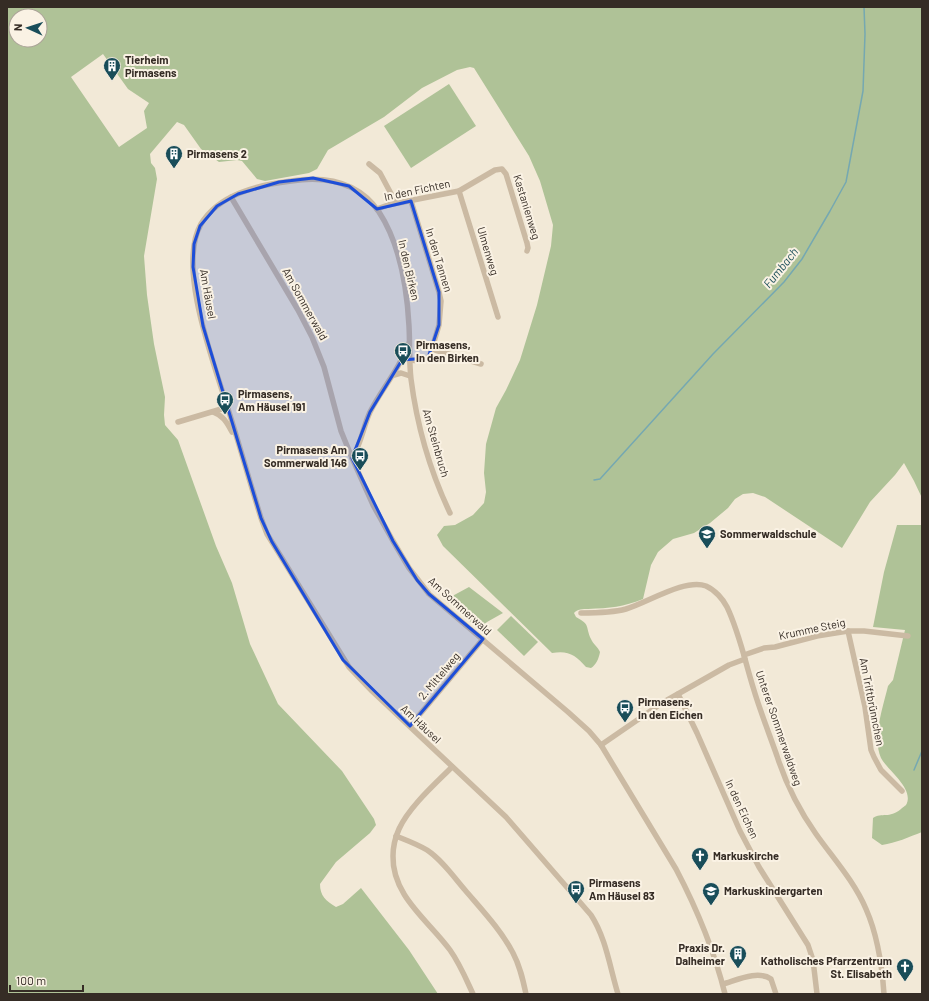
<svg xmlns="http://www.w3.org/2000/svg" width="929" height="1001" font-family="Barlow,sans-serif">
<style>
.green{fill:#afc297;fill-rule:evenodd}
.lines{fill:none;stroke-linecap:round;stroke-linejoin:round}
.stream{stroke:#75a8b1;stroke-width:1.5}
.minor{stroke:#cbbaa3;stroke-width:5.5}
.marked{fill:#1d4ed8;fill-opacity:0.2;stroke:#1d4ed8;stroke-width:3;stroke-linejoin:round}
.labels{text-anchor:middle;stroke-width:4;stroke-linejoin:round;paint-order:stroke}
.poi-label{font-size:11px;font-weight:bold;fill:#352c25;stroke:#faf2e4;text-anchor:start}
.street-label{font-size:11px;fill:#352c25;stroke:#faf2e4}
.water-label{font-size:12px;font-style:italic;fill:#194d59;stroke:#faf2e4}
</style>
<rect width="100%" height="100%" fill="#f2e9d7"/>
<!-- green -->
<g class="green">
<path d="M 7,7 L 922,7 L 922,498 L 914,481 L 904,463 L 895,475 L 870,502 L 842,548 L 765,497 L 753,493 L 743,494 L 735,499 L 728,508 L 710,523 L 694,533 L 673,539 L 658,552 L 651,565 L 643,599 C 623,607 610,608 588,609 C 583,609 577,609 574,613 L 576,617 C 591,625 585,626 591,639 C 593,644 598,647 600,652 C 599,658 596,665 591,668 L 586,667 C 576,655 568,650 552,653 L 443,546 L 437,535 L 444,526 L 455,525 L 473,515 L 484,503 L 486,492 L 484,473 L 486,444 L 496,408 L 506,390 L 520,360 L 537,305 L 551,246 L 553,225 L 540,181 L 529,156 L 474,68 L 470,67 L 457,70 L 422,88 L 384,117 L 328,150 L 317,169 L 309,173 L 265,181 L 257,179 L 242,161 L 237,160 L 219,162 L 201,149 L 184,125 L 177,122 L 150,154 L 151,163 L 155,168 L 157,179 L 144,256 L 147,295 L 154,344 L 165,397 L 164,415 L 165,425 L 178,440 L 216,546 L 232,583 L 250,644 L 278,704 L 342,771 L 374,819 L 376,825 L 370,833 L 336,862 L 320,884 C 320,896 326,901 336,907 L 343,904 L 361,888 L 409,950 L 438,994 L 7,994 ZM 16,16 L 40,16 L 40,40 L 16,40 ZM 103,54 L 128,89 L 149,103 L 144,111 L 147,128 L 119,147 L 71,77 Z"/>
<path d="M 449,84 L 476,126 L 411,168 L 384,126 Z"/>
<path d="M 897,525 L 922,525 L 922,832 C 909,837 896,843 882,845 L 872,838 L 873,818 C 882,812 889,819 901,809 C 902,808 906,805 906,805 C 915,789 888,771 881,758 C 872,738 883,707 888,686 L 893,680 L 905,630 L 873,627 L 884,572 Z"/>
<path d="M 469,587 L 503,613 L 487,622 L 479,629 L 445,600 Z"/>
<path d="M 511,616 L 538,642 L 524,656 L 497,630 Z"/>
</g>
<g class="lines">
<!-- stream -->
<g class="stream">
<path d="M 594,480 L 600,479 L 713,354 L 784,282 L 802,259 L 830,211 L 846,182 L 863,91 L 865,34 L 864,7"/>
<path d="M 914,770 L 922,751"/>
</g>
<!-- minor -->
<g class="minor">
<path d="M 369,164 L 380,173 L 396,203"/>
<path d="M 459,191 L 498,317"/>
<path d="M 231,197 L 298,310 L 312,337 L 324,367 L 341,431 L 352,458 L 373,505 L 393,541 L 409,568 L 429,594 L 568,712 L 589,731 L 601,745 L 676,869 C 697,909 714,950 725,994"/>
<path d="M 377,209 L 388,205 L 459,191 L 495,170 L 502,169 L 506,174 L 527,243 L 528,248 L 527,251"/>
<path d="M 432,349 L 481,364"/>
<path d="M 410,360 C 418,361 425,362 430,355 L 439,325 L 441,301 L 439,292 L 411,201"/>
<path d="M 394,375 L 401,373 L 410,376"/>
<path d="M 213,412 C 224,416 227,423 232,432"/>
<path d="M 178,422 L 228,407"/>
<path d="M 352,458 C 361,445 363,427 370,412 C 382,388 400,369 408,344"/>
<path d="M 450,513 C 430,471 417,426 411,379 C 409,362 410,344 409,326 C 407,288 400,244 379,212 C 358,181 325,176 291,181 C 258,185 219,194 201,224 C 176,267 215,366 229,412 C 240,447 250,483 261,518 L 267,534 L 349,667 L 372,691 L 506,817 L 591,915 C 606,938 610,968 618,994"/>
<path d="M 581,613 C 596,613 612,613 626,609 C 647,603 685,578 706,586 C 715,590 723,599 727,607 C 739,632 745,661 753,687 C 760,711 769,733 777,756 C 786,784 799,810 816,834 C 833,858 854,881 866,909 C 878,936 882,965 884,994"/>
<path d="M 848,631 L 865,707 L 871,750 L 874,757 L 881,770 L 902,791"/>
<path d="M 744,655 L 764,648 L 775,647 L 817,636 L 848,631 L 864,631 L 908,636"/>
<path d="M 678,694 L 697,733 L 740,831 L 759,867 L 808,945 L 813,960 L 817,994"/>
<path d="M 410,726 L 483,639"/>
<path d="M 601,745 L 662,703 L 729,665 L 745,659"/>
<path d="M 452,767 C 435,784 409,807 399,829 C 395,838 393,847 393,856 C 392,896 429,921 450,950 C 460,964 466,979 473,994"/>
<path d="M 396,836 C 406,840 417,844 427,850 C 442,860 453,876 465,890 C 482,910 501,930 513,953 C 520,966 523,980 526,994"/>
<path d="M 723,984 C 737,980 758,970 771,979 L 776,994"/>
</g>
</g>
<!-- marked area -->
<path class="marked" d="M 313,178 L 349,186 L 377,209 L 411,201 L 439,292 L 439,325 L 428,358 L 402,360 L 370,412 L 352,458 L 393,541 L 417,580 L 429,594 L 483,639 L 410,726 L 343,660 L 272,542 L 261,518 L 203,326 L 193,267 L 194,244 L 200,226 L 217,206 L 238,194 L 279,182 Z"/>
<!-- icons -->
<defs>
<symbol id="building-pin" viewBox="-11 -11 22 30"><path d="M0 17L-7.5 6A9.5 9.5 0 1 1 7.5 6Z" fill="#194d59" stroke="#faf2e4"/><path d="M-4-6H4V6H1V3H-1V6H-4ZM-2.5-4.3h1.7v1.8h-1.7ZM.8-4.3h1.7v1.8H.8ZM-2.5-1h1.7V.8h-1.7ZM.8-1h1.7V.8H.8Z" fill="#fff"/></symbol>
<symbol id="bus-pin" viewBox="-11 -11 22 30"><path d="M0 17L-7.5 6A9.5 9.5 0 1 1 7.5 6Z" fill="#194d59" stroke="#faf2e4"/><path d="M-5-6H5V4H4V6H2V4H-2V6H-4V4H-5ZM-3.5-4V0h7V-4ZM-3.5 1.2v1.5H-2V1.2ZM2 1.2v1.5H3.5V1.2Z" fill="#fff"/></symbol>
<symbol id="school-pin" viewBox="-11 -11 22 30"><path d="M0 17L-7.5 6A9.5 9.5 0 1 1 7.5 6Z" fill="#194d59" stroke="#faf2e4"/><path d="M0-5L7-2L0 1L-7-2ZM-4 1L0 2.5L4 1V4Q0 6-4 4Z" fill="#fff"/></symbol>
<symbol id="church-pin" viewBox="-11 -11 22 30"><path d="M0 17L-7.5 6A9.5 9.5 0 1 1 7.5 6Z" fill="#194d59" stroke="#faf2e4"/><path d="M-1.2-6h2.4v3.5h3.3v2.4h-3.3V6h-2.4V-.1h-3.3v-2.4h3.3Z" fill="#fff"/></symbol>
</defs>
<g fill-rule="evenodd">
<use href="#building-pin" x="102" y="56" width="20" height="27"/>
<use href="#building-pin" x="164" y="144" width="20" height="27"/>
<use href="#bus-pin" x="393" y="341" width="20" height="27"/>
<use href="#bus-pin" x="215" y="390" width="20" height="27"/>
<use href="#bus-pin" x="350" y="446" width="20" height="27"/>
<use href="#school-pin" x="697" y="524" width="20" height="27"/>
<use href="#bus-pin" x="615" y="698" width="20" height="27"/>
<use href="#church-pin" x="690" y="846" width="20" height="27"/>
<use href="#bus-pin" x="566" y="879" width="20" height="27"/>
<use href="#school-pin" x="701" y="881" width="20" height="27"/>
<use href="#building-pin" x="728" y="944" width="20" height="27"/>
<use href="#church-pin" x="895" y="957" width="20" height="27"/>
</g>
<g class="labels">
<!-- poi labels -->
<g class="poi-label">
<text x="125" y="64">Tierheim<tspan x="125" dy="13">Pirmasens</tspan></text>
<text x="187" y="158">Pirmasens 2</text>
<text x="416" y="349">Pirmasens,<tspan x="416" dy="13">In den Birken</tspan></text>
<text x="238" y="398">Pirmasens,<tspan x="238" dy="13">Am Häusel 191</tspan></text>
<text x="347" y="454" text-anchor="end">Pirmasens Am<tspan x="347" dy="13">Sommerwald 146</tspan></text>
<text x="720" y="538">Sommerwaldschule</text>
<text x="638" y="706">Pirmasens,<tspan x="638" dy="13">In den Eichen</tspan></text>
<text x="713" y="860">Markuskirche</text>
<text x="589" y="887">Pirmasens<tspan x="589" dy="13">Am Häusel 83</tspan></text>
<text x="724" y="895">Markuskindergarten</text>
<text x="725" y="952" text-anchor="end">Praxis Dr.<tspan x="725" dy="13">Dalheimer</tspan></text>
<text x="892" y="965" text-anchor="end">Katholisches Pfarrzentrum<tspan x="892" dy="13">St. Elisabeth</tspan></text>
</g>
<!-- street labels -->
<g class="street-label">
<text transform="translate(417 190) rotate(-12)" y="4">In den Fichten</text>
<text transform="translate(527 207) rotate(73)" y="4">Kastanienweg</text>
<text transform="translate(488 251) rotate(73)" y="4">Ulmenweg</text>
<text transform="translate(439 260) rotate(73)" y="4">In den Tannen</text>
<text transform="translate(409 270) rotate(77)" y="4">In den Birken</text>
<text transform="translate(208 294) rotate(80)" y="4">Am Häusel</text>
<text transform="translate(305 304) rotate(61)" y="4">Am Sommerwald</text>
<text transform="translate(436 443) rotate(74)" y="4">Am Steinbruch</text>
<text transform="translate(460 606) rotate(42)" y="4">Am Sommerwald</text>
<text transform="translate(812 629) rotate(-12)" y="4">Krumme Steig</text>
<text transform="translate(439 676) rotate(-50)" y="4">2. Mittelweg</text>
<text transform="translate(872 702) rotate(79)" y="4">Am Triftbrünnchen</text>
<text transform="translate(421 724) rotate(43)" y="4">Am Häusel</text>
<text transform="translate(779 728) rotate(71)" y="4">Unterer Sommerwaldweg</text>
<text transform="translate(742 809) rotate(65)" y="4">In den Eichen</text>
</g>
<!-- water labels -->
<g class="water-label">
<text transform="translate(781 268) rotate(-51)" y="4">Fumbach</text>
</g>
</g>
<!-- border -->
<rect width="929" height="1001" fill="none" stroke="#352c25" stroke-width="16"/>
<!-- north arrow -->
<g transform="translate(28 28) rotate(273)"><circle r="19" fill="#faf2e4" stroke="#aba398"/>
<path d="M0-3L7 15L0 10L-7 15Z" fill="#194d59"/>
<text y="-6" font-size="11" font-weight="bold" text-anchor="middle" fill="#352c25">N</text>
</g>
<!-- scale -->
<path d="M10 985v6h73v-6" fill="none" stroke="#352c25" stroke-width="2"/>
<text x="16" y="985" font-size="12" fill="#352c25" stroke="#faf2e4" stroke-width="3" paint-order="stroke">100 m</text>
</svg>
